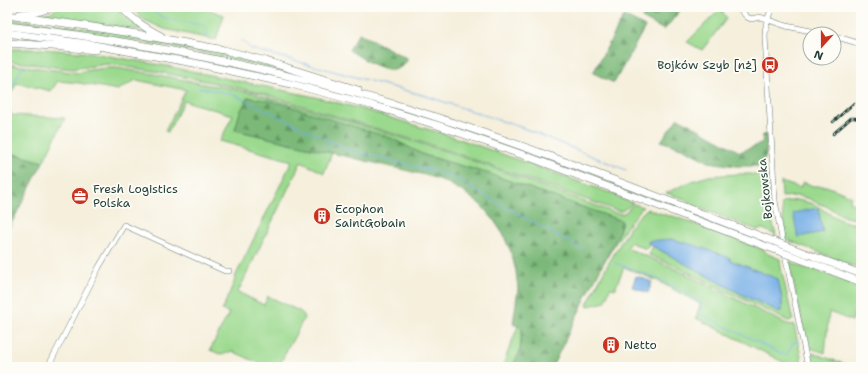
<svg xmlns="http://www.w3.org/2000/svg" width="868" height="374" font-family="'Shantell Sans',sans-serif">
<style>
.grass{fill:#9bd98e;stroke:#5d8b61}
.forest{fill:url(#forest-firs);stroke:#4e7b56}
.water{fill:#76aee6;stroke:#4a768d}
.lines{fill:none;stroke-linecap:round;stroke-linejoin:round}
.stream{stroke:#76aee6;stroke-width:1}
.minor-casing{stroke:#6a7b6f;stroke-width:6}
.highway-casing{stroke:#6a7b6f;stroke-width:8}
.minor{stroke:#fff;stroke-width:5}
.highway{stroke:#fff;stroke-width:7}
.rail-casing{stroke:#1f3d34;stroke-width:2.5}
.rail{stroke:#fdfcf7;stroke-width:1;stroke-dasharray:3;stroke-linecap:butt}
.highway-bridge-casing{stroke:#6a7b6f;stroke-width:8;stroke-linecap:butt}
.highway-bridge{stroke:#fff;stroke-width:7}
.labels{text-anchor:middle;stroke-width:3.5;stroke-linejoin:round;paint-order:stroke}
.poi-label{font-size:12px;fill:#1f3d34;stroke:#fdfcf7;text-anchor:start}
.street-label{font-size:12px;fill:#1f3d34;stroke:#fdfcf7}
</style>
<defs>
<pattern id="forest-firs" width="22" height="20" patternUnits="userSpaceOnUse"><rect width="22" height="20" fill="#7cb979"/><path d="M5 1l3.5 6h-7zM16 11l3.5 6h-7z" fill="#659864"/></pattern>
</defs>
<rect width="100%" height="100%" fill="#fdfcf7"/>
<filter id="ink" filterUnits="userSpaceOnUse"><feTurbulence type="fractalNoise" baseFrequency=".025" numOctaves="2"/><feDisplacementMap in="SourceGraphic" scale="8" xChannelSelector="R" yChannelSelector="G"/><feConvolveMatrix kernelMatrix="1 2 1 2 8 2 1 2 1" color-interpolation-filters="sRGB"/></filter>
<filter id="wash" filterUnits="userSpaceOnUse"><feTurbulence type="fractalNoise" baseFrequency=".012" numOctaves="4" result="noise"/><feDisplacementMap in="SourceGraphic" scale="16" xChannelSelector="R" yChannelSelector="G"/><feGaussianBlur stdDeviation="0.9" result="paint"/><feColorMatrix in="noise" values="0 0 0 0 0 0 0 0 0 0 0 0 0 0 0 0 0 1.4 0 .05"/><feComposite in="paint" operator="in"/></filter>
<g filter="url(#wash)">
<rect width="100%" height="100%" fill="#f5efdc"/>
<!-- grass -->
<g class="grass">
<path d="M 60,7 L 117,7 L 124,16 L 141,29 L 140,30 L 42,15 L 42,14 L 51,12 Z"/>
<path d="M 130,7 L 201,7 L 224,15 L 216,40 L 164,29 L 144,20 Z"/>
<path d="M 720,9 L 727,18 L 702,50 L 687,42 Z"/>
<path d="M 7,18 L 114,32 L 234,55 L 301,75 L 210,54 L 160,45 L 38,25 L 7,21 Z"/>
<path d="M 7,49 L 44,49 L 92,53 L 167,66 L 315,97 L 362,109 L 460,139 L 616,195 L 616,197 L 633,203 L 622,211 L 618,211 L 447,150 L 260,93 L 205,81 L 153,71 L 108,64 L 72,69 L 7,61 Z"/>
<path d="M 7,64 L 79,73 L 83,71 L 105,68 L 116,68 L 154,74 L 209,85 L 222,87 L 252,93 L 334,117 L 448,152 L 485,165 L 615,213 L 622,214 L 625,212 L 634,204 L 643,207 C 625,226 613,248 599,270 L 618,235 L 622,221 L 490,174 L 424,155 L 391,138 L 240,112 L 235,130 L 332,153 L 324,173 L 301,162 L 238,292 L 264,305 L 268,296 L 301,312 L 304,315 L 304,318 L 292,341 L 288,347 L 279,367 L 267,367 L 232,351 L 222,355 L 210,350 L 229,313 L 222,310 L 235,280 L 234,279 L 292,161 L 220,141 L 233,115 L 184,101 L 168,132 L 165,131 L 186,90 L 136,80 L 118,90 L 79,83 L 58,81 L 51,91 L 17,83 L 8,98 L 11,115 L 65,118 L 43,162 L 8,152 L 7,153 Z"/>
<path d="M 738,174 L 750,174 L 769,177 L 769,210 L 776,235 L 763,229 L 757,230 L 689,204 L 685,199 L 666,193 L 692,181 L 709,176 Z"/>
<path d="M 781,182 L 800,188 L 803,182 L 813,186 L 826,186 L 851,196 L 849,202 L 856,205 L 860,199 L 861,199 L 861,220 L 845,217 L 826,206 L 819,204 L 810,199 L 798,196 L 782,197 Z"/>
<path d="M 797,200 C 802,201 808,202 813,204 C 828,211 843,226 861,223 L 861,269 L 785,239 L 782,207 L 781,205 L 783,202 Z"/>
<path d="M 647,209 L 669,216 L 673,216 L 764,250 L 768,254 L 780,259 L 781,268 L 793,320 L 788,321 L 668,263 L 649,255 L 653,246 L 709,277 L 749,298 L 782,311 L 782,299 L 778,279 L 648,242 L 649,244 L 646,249 L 630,242 L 627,248 L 669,266 L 787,324 L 794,325 L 801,356 L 801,367 L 793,367 L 696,318 L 700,304 L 658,281 L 624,267 L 615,289 L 610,288 L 605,302 L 589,306 L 587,305 L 604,271 L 630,227 L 636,219 Z"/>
<path d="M 789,261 L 806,269 L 808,267 L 861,287 L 861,301 L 859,301 L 852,321 L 829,312 L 825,353 L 807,347 Z"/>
<path d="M 518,326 L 522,328 L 520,351 L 512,367 L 502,367 Z"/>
<path d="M 813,353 L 853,367 L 813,367 L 810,357 Z"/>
</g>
<!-- forest -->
<g class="forest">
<path d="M 649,7 L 683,7 L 664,30 L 642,18 Z"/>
<path d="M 624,16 L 645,27 L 614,83 L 593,73 Z"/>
<path d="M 359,33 L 408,59 C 404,65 400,69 393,70 C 382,72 359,56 349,50 Z"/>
<path d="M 248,97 L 272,101 L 391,138 L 424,155 L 490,174 L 622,221 L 618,235 L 590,289 L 552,367 L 512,367 L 520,351 L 522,328 L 513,324 L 518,289 L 516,271 L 511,252 L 503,234 L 493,219 L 481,205 L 465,193 L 444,181 L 425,175 L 235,130 L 240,112 Z"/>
<path d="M 678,118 L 740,152 L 762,143 L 763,135 L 767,134 L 766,155 L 761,166 L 736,166 L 709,162 L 684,149 L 661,141 Z"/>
<path d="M 7,152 L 43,162 L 7,232 Z"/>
</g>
<!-- water -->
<g class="water">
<path d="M 818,208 L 823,232 L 798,237 L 793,213 Z"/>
<path d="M 671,239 C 691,244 711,250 730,258 L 730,260 L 778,279 L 782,299 L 782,311 L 780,312 L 749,298 L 709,277 L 649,244 L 648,242 L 649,241 Z"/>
<path d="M 636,276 L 652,282 L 648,293 L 632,287 Z"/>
</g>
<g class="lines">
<!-- stream -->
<g class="stream">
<path d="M 149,7 C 161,23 186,20 204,26 L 207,30 L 207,39"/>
<path d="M 242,41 L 245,43 L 251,49 L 426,96 L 523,128 L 626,170"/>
<path d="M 198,86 L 200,88 L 228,93 L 234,95 L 349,150 L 438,172 L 451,177 L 582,249"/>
<path d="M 7,98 L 22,67"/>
<path d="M 327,148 L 329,141"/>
<path d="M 615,263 L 656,278 L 689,294 L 702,304 L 700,314 L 786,356 L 793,343 L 799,341"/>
<path d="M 807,340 L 809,339"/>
</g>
</g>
</g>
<g filter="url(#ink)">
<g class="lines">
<defs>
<g id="minor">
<path d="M 738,7 L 747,17 L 751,19 L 760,17 L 786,26 L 826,34"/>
<path d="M 773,7 C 767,17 765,25 765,37 L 775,201 L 784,249 L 808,367"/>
<path d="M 834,36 L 861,44"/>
<path d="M 48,367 L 99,267 L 124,225 L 183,252 L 225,271 L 229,271"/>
</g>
<g id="highway">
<path d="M 121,7 C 134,21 144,27 161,36"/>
<path d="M 20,14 L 38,12 L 53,7"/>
<path d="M 7,15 L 86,26 L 137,34 L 224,50 L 266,61 L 358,90"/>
<path d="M 7,26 C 141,41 275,69 404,107 C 525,144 642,191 760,236"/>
<path d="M 7,33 L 88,44 L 194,63 L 291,84 L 371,105 L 440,126 L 529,157 L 768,247"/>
<path d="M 7,43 L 52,46 L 96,50"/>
<path d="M 807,254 L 861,274"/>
<path d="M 811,263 L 861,282"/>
</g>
</defs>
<!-- minor casing -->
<use href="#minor" class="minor-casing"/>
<!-- highway casing -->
<use href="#highway" class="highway-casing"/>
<!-- minor -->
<use href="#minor" class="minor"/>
<!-- highway -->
<use href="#highway" class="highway"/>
<defs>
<g id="rail">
<path d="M 833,122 L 854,103"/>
<path d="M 833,134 L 851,118 L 855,118 L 861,120"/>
</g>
</defs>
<!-- rail casing -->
<use href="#rail" class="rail-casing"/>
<!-- rail -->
<use href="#rail" class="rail"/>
<defs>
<g id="highway-bridge">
<path d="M 760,236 L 807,254"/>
<path d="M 768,247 L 811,263"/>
</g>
</defs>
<!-- highway-bridge casing -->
<use href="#highway-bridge" class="highway-bridge-casing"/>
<!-- highway-bridge -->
<use href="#highway-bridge" class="highway-bridge"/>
</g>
</g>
<!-- icons -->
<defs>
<symbol id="bus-disc" viewBox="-11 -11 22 22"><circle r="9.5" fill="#c8321e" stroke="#fdfcf7"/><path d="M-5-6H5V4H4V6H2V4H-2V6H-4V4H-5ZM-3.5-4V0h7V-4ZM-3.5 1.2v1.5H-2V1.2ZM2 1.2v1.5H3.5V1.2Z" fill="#fff"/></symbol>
<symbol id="office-disc" viewBox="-11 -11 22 22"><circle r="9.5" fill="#c8321e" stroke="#fdfcf7"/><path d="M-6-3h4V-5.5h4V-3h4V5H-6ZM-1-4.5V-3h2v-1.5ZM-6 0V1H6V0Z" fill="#fff"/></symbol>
<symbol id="building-disc" viewBox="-11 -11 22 22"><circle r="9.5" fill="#c8321e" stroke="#fdfcf7"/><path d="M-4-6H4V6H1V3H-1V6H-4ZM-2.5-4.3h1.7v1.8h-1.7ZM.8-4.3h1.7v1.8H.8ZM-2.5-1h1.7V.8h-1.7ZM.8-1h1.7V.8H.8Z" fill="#fff"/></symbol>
</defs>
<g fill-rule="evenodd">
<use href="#bus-disc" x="760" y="55" width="20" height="20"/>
<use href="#office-disc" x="70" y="186" width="20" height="20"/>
<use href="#building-disc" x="312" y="206" width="20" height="20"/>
<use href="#building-disc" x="601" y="335" width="20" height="20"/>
</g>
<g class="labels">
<!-- poi labels -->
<g class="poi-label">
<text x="757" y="69" text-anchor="end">Bojków Szyb [nż]</text>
<text x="93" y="193">Fresh Logistics<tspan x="93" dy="14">Polska</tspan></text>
<text x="335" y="213">Ecophon<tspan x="335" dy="14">SaintGobain</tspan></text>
<text x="624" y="349">Netto</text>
</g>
<!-- street labels -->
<g class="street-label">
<text transform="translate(765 189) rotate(-96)" y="4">Bojkowska</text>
</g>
</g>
<!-- margin -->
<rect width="868" height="374" fill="none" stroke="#fdfcf7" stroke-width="24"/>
<!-- north arrow -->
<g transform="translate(822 46) rotate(201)"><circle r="19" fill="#fdfcf7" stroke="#a4b0a9"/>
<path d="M0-3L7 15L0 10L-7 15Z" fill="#c8321e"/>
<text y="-6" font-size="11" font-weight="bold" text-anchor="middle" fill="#1f3d34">N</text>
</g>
</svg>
